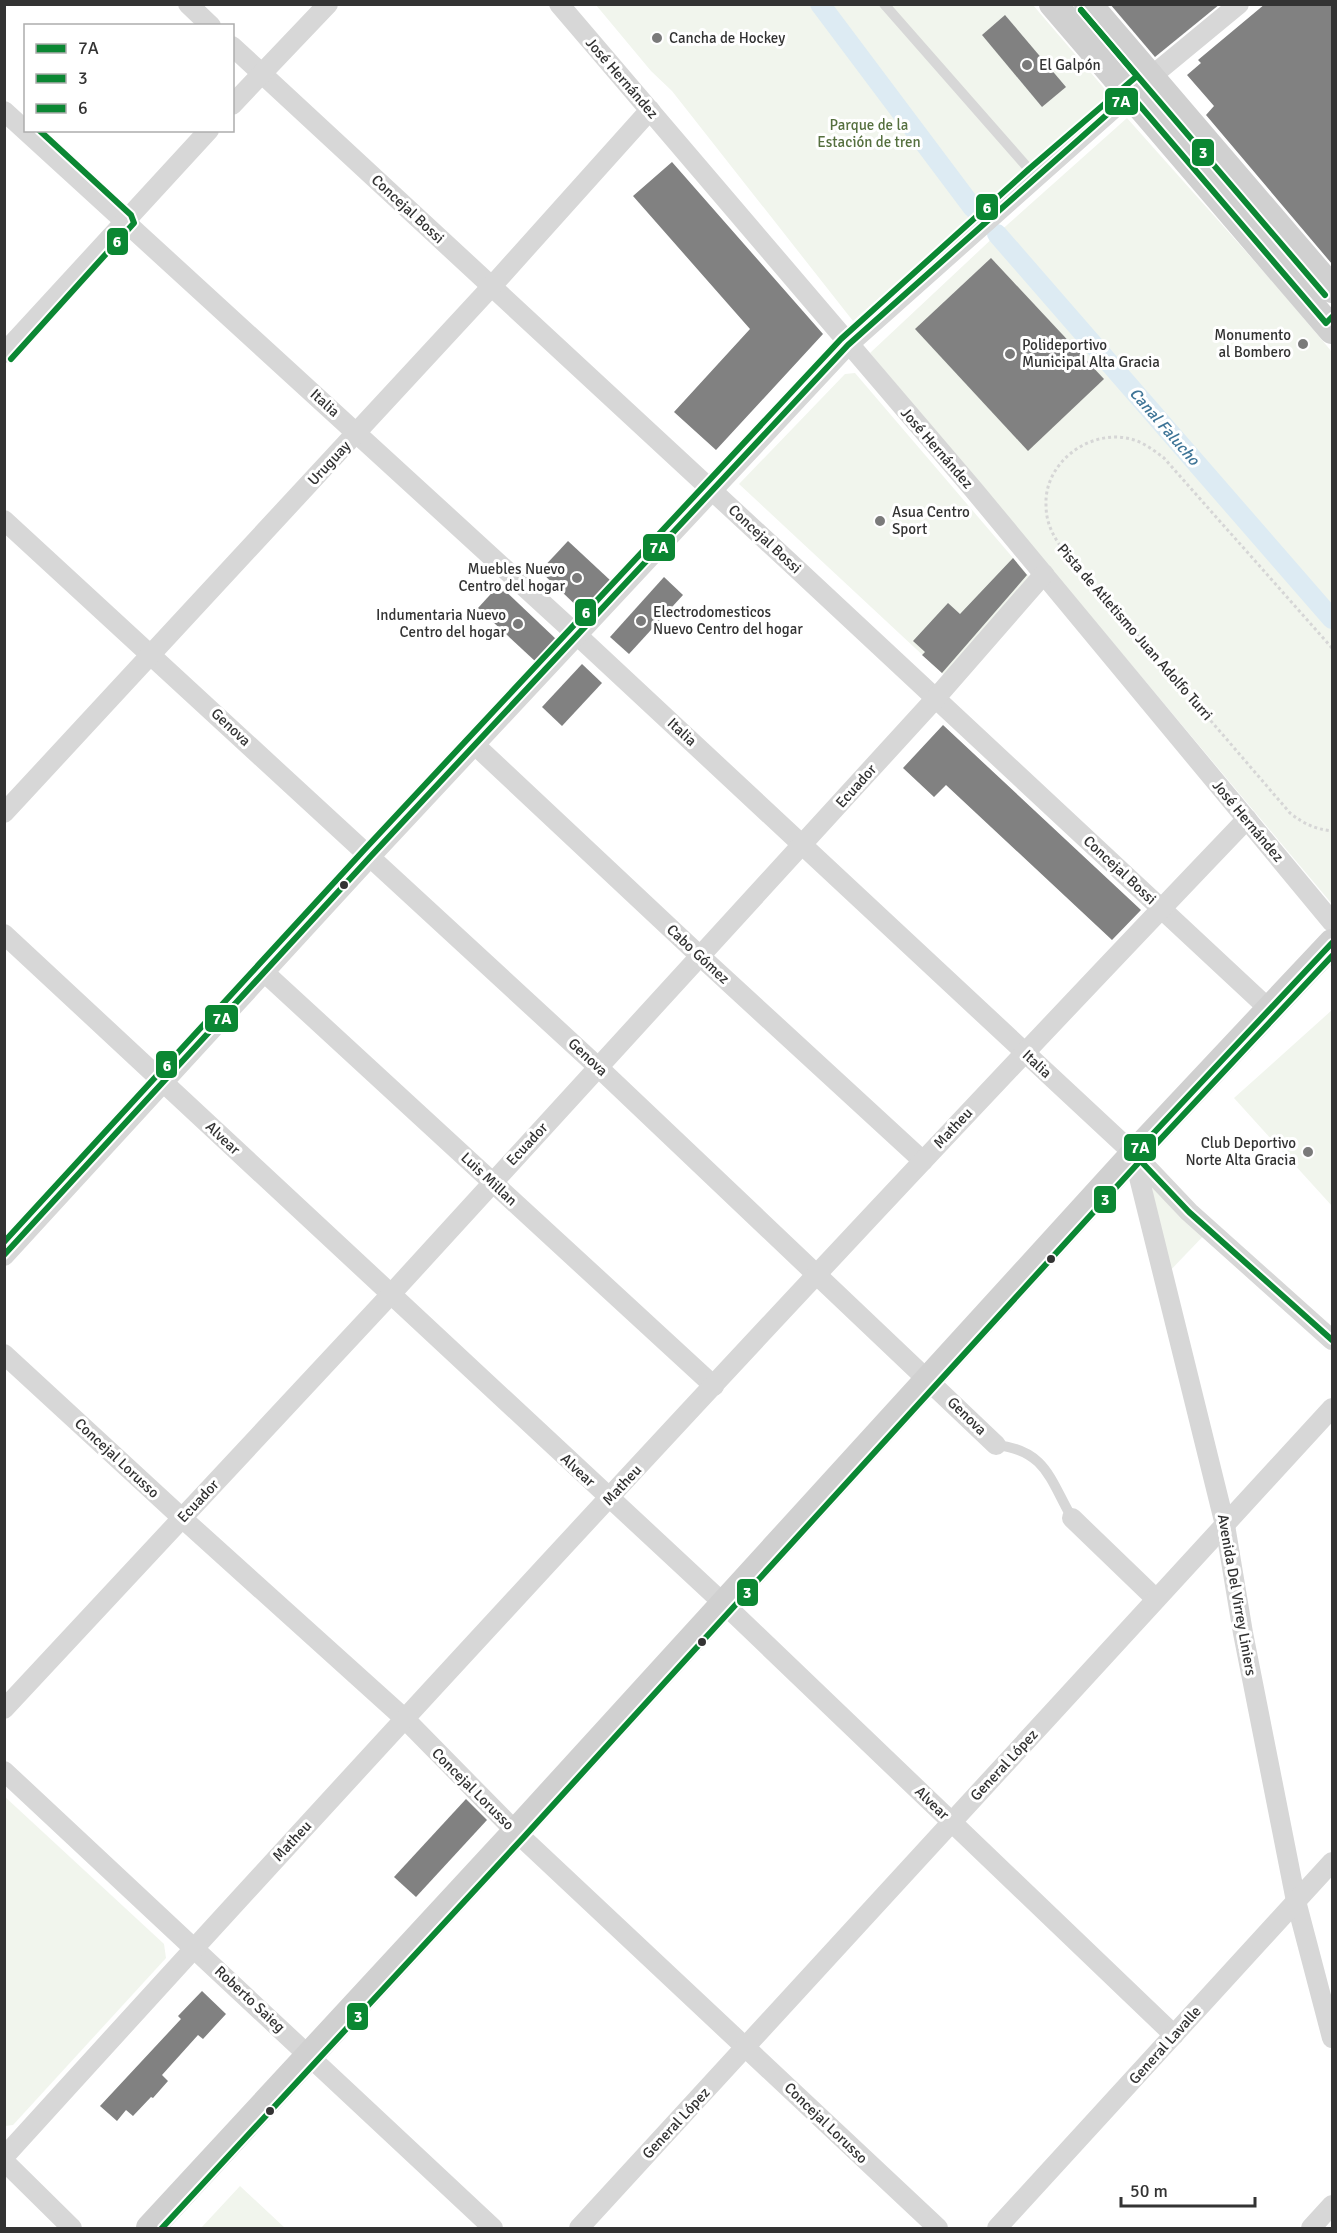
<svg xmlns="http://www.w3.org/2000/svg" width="1337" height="2233" font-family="Signika,sans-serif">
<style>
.green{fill:#f1f5ed}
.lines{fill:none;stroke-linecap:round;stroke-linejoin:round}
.canal{stroke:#ddebf3;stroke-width:20}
.building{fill:#818181}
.path{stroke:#d6d6d6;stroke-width:3;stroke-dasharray:3 3;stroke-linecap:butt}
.lane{stroke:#d7d7d7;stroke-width:10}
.street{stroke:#d7d7d7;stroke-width:20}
.secondary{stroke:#d0d0d0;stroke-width:28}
.bus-1-casing{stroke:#fff;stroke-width:10}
.bus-2-casing{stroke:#fff;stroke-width:10}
.bus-3-casing{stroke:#fff;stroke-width:10}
.bus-1{stroke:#0b8733;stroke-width:6}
.bus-2{stroke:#0b8733;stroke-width:6}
.bus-3{stroke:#0b8733;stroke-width:6}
.poi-dot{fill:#7a7a7a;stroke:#fff;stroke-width:2}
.bus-dot{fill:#333;stroke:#fff;stroke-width:2}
.labels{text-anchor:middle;stroke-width:6;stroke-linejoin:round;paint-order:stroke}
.poi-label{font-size:15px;fill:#333;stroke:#fff;text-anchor:start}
.street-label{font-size:15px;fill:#333;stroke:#fff}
.park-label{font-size:15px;fill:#56703f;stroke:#fff}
.water-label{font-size:16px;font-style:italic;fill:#3f7597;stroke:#fff}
.line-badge{stroke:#fff;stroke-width:2}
.badge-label{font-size:16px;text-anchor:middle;font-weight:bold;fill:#fff}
</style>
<rect width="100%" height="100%" fill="#fff"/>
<!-- green -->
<g class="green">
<path d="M 596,5 L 1033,5 L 1109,94 L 853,321 L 672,91 L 651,71 Z"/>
<path d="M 1127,118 L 1281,291 L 1332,352 L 1332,904 L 870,353 L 997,234 Z"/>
<path d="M 855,373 L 1032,580 L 944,675 L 739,484 L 845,374 Z"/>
<path d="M 1332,1010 L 1332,1206 L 1234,1098 Z"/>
<path d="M 1144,1166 L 1209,1230 L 1164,1277 Z"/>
<path d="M 4,1796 L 164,1944 L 166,1958 L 13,2125 L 5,2126 Z"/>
<path d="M 240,2186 L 285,2228 L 201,2228 Z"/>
</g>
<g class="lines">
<!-- canal -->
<g class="canal">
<path d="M 820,4 L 973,208"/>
<path d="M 997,234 L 1332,619"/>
</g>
</g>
<!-- building -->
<g class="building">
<path d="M 1110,4 L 1220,4 L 1155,57 Z"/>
<path d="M 1265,4 L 1332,4 L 1332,264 L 1206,115 L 1214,106 L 1187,75 L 1201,63 L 1198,60 Z"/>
<path d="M 1005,15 L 1066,87 L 1042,107 L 982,35 Z"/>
<path d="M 672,162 L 823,334 L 716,450 L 674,412 L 750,329 L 633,196 Z"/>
<path d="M 991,258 L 1104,379 L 1028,451 L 915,329 Z"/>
<path d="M 568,541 L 611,581 L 583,612 L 540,571 Z"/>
<path d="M 1013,558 L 1027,575 L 942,673 L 922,655 L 925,652 L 913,641 L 948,603 L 960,614 Z"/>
<path d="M 664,577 L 683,595 L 629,654 L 610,637 Z"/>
<path d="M 499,585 L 557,640 L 536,662 L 478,608 Z"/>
<path d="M 582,664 L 602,683 L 562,726 L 542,707 Z"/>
<path d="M 943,725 L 1141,910 L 1112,940 L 946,785 L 934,797 L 903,768 Z"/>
<path d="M 466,1799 L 487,1820 L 416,1897 L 394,1877 Z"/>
<path d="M 202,1991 L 226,2014 L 203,2039 L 198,2035 L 162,2075 L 168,2081 L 153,2098 L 151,2097 L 133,2116 L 126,2110 L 117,2121 L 100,2106 L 181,2019 L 178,2016 Z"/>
</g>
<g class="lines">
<!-- path -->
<path class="path" d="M 1332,648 L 1164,458 C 1156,452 1147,445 1137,441 C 1095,425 1044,460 1046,505 C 1046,520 1051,532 1059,544 L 1290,813 C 1304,824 1315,829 1332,831"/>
<!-- lane -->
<g class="lane">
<path d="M 884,4 L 1035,176"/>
<path d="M 996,1445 C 1046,1450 1050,1480 1072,1518"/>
</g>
<!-- street -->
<g class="street">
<path d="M 188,4 L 211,26"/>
<path d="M 559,4 L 973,489 L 1332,922"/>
<path d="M 232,46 C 578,367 925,686 1269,1009"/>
<path d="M 232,105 L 328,4"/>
<path d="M 4,111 L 577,635 L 1134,1154 L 1189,1212 L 1332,1340"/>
<path d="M 4,353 L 209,130"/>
<path d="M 4,520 L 598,1067 L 996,1445"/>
<path d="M 475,745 L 700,956 L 923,1161"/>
<path d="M 4,813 L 492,286 L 650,110"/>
<path d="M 4,934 L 723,1603 L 1174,2035"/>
<path d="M 264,972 L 714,1386"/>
<path d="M 1134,1157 L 1225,1525 L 1243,1633 L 1296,1901 L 1332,2038"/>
<path d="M 4,1256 L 371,856 L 848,345 L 1130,94 L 1239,4"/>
<path d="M 4,1354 L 182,1518 L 405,1719 L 516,1832 L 938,2228"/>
<path d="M 1072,1518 L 1156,1599"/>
<path d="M 4,1709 L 392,1293 L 935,699 L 1044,574"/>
<path d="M 4,1771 L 493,2228"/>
<path d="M 4,2157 C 414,1706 826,1259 1247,819"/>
<path d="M 4,2161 L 72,2228"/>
<path d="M 579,2228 L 1332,1408"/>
<path d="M 997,2228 L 1332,1862"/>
<path d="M 1311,2228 L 1332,2205"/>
</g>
<!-- secondary -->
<g class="secondary">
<path d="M 1053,4 L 1332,330"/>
<path d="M 1088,4 L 1332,289"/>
<path d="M 150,2228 L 516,1832 L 1134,1154 L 1332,943"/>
</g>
<defs>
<g id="bus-1">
<path d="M 1332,943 L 1134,1154 L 1189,1212 L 1332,1340"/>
<path d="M 4,1255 L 371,856 L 848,345 L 1130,94 L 1326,323 L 1332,317"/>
</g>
<g id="bus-2">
<path d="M 1081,10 L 1325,295"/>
<path d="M 162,2228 L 523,1838 L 1141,1160 L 1332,956"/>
</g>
<g id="bus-3">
<path d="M 11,359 L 134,223 L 131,215 L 39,130"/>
<path d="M 4,1242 L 364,850 L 841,339 L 1029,169 L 1137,76 L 1081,10"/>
</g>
</defs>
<!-- bus-1 casing -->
<use href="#bus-1" class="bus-1-casing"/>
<!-- bus-2 casing -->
<use href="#bus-2" class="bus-2-casing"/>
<!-- bus-3 casing -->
<use href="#bus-3" class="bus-3-casing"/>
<!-- bus-1 -->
<use href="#bus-1" class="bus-1"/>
<!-- bus-2 -->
<use href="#bus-2" class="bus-2"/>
<!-- bus-3 -->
<use href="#bus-3" class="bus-3"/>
</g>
<!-- markers -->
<g class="poi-dot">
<circle cx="657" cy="38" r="6"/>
<circle cx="1027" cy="65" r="6"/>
<circle cx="1303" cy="344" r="6"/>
<circle cx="1010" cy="354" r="6"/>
<circle cx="880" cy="521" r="6"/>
<circle cx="577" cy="578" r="6"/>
<circle cx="641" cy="621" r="6"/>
<circle cx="518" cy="624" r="6"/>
<circle cx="1308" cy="1152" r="6"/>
</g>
<g class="bus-dot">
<circle cx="344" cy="885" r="5"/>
<circle cx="1051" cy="1259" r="5"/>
<circle cx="702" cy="1642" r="5"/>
<circle cx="270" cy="2111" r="5"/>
</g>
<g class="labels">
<!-- poi labels -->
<g class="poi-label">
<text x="669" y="43">Cancha de Hockey</text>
<text x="1039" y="70">El Galpón</text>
<text x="1291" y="340" text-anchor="end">Monumento<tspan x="1291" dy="17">al Bombero</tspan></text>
<text x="1022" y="350">Polideportivo<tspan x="1022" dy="17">Municipal Alta Gracia</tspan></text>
<text x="892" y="517">Asua Centro<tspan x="892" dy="17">Sport</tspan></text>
<text x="565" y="574" text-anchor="end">Muebles Nuevo<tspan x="565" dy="17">Centro del hogar</tspan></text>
<text x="653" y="617">Electrodomesticos<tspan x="653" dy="17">Nuevo Centro del hogar</tspan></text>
<text x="506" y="620" text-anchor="end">Indumentaria Nuevo<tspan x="506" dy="17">Centro del hogar</tspan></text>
<text x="1296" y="1148" text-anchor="end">Club Deportivo<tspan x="1296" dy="17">Norte Alta Gracia</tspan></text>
</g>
<!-- street labels -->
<g class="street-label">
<text transform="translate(622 78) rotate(49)" y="5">José Hernández</text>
<text transform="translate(408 209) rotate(43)" y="5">Concejal Bossi</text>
<text transform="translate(325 403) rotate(42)" y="5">Italia</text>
<text transform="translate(937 448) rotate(49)" y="5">José Hernández</text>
<text transform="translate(329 463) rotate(-47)" y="5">Uruguay</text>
<text transform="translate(765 539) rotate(43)" y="5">Concejal Bossi</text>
<text transform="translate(1135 632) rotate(49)" y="5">Pista de Atletismo Juan Adolfo Turri</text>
<text transform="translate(231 727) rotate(43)" y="5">Genova</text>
<text transform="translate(682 732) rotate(43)" y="5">Italia</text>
<text transform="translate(856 786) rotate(-48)" y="5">Ecuador</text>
<text transform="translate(1248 821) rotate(50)" y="5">José Hernández</text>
<text transform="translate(1120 870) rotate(43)" y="5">Concejal Bossi</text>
<text transform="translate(698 954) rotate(43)" y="5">Cabo Gómez</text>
<text transform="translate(588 1057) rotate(43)" y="5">Genova</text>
<text transform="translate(1037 1064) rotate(43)" y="5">Italia</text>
<text transform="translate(953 1128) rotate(-47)" y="5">Matheu</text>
<text transform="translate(223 1138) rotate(43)" y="5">Alvear</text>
<text transform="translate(527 1144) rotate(-47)" y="5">Ecuador</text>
<text transform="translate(489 1179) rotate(43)" y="5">Luis Millan</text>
<text transform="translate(967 1416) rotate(44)" y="5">Genova</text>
<text transform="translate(117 1458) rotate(43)" y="5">Concejal Lorusso</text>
<text transform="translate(578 1470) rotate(43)" y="5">Alvear</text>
<text transform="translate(622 1485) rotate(-47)" y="5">Matheu</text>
<text transform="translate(198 1501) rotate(-47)" y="5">Ecuador</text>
<text transform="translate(1237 1595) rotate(80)" y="5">Avenida Del Virrey Liniers</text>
<text transform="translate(1004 1765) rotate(-47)" y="5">General López</text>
<text transform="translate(473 1789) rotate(45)" y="5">Concejal Lorusso</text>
<text transform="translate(932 1803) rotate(44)" y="5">Alvear</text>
<text transform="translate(292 1841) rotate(-47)" y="5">Matheu</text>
<text transform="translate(250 1999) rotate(43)" y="5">Roberto Saieg</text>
<text transform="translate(1165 2045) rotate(-48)" y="5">General Lavalle</text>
<text transform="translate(676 2123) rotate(-47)" y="5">General López</text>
<text transform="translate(826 2123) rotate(44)" y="5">Concejal Lorusso</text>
</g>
<!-- park labels -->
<g class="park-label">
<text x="869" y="130">Parque de la<tspan x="869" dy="17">Estación de tren</tspan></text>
</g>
<!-- water labels -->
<g class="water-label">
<text transform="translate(1165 426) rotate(49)" y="6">Canal Falucho</text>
</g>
</g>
<g class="line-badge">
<rect x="1104" y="87" width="35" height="29" rx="6" fill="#0b8733"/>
<rect x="1191" y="138" width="24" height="29" rx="6" fill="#0b8733"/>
<rect x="975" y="193" width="24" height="28" rx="6" fill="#0b8733"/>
<rect x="106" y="227" width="23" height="29" rx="6" fill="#0b8733"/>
<rect x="642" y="533" width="34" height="29" rx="6" fill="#0b8733"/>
<rect x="574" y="598" width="23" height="29" rx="6" fill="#0b8733"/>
<rect x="204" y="1004" width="35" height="29" rx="6" fill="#0b8733"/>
<rect x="155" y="1050" width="23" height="29" rx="6" fill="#0b8733"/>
<rect x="1123" y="1133" width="34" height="29" rx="6" fill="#0b8733"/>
<rect x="1093" y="1185" width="24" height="29" rx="6" fill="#0b8733"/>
<rect x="736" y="1578" width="23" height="29" rx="6" fill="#0b8733"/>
<rect x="346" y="2002" width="23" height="29" rx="6" fill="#0b8733"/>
</g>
<g class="badge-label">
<text x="1121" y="107">7A</text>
<text x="1203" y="158">3</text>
<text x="987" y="213">6</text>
<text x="117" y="247">6</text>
<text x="659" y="553">7A</text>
<text x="586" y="618">6</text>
<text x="222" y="1024">7A</text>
<text x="167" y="1071">6</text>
<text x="1140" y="1153">7A</text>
<text x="1105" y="1205">3</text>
<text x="747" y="1598">3</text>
<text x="358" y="2022">3</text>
</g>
<!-- border -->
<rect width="1337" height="2233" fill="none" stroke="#333333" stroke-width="12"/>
<!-- legend -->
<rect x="24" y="24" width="210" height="108" fill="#ffffff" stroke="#adadad" stroke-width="1.5"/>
<rect x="36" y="44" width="30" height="9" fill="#0b8733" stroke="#adadad" stroke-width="1.5"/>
<text x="78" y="54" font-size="18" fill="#333333">7A</text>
<rect x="36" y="74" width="30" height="9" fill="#0b8733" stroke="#adadad" stroke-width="1.5"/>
<text x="78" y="84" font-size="18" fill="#333333">3</text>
<rect x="36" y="104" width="30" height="9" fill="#0b8733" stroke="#adadad" stroke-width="1.5"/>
<text x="78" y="114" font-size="18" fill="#333333">6</text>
<!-- scale -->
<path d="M1121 2197v9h134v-9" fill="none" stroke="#333333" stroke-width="3"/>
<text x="1130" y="2197" font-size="18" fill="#333333" stroke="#ffffff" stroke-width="4.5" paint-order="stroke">50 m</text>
</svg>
